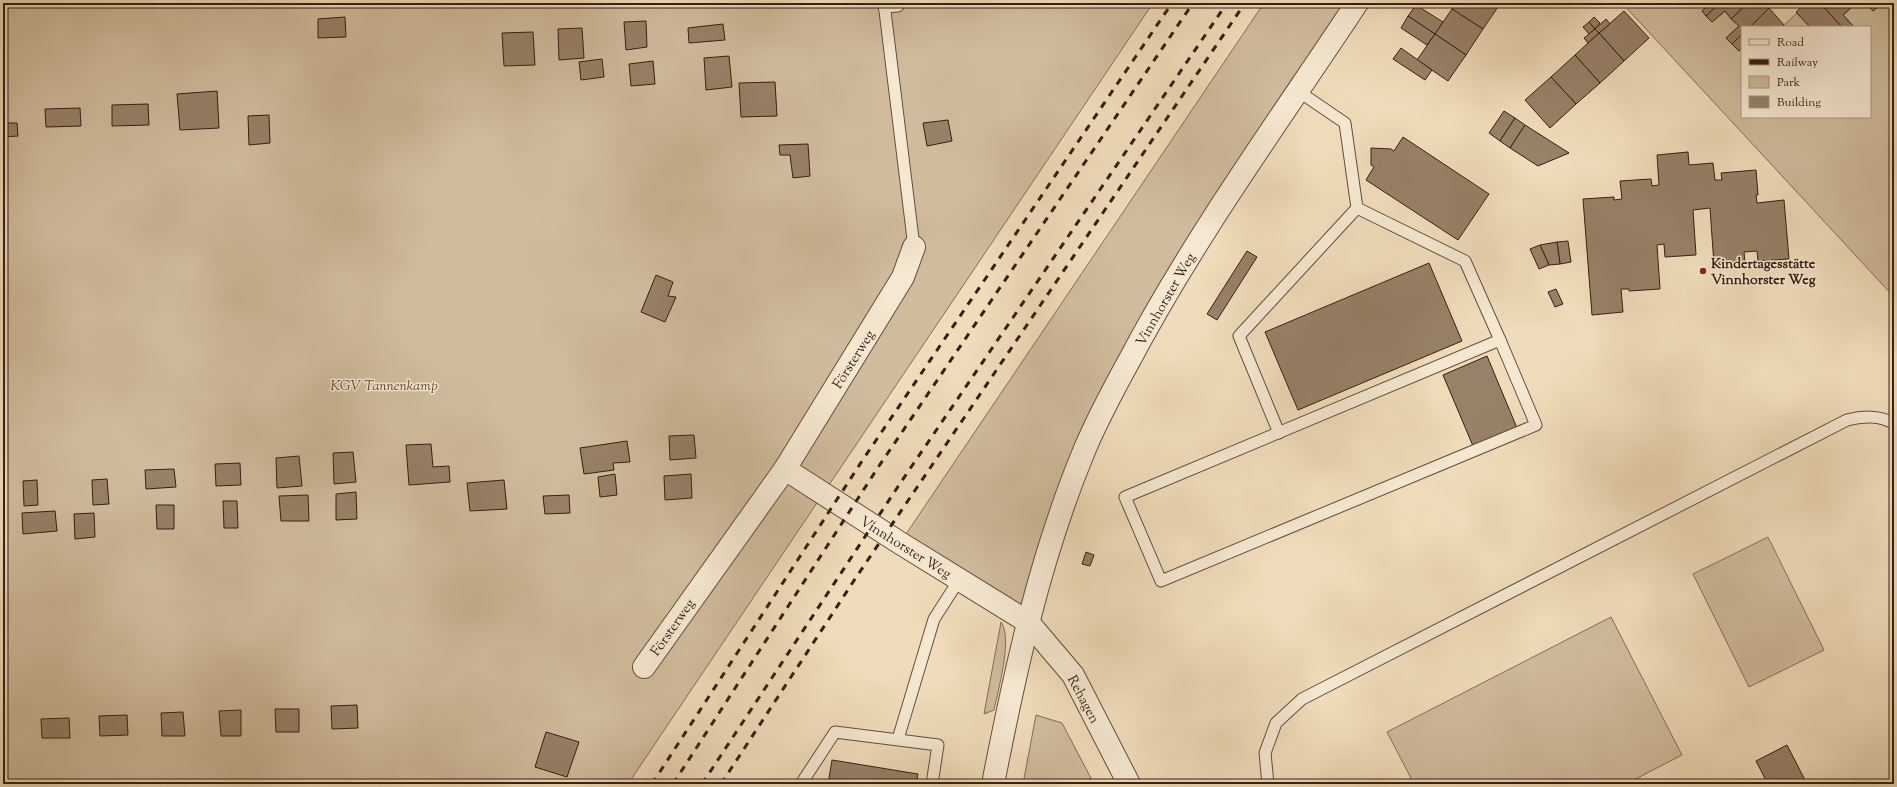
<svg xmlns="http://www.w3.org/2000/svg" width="1897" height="787" font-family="'Sorts Mill Goudy',serif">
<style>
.green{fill:#d0bc9d;stroke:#836e56}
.building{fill:#978168;stroke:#361f10}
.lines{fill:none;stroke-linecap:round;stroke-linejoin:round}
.service-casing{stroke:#644e3a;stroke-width:13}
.minor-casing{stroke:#644e3a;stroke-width:24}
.tertiary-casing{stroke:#644e3a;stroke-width:24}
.service{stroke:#f5e8d2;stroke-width:11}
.minor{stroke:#f5e8d2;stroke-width:22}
.tertiary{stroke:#f5e8d2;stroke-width:22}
.rail{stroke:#361f10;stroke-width:3;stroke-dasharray:7 7;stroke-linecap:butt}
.poi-dot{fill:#8f2418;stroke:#f5e8d2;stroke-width:1.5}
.labels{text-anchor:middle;stroke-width:3;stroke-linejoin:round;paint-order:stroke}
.poi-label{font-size:14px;font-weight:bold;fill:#361f10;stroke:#f5e8d2;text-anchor:start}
.street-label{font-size:14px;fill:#361f10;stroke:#f5e8d2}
.park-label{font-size:14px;font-style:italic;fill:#5c4633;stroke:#f5e8d2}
</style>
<rect width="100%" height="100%" fill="#f0dcba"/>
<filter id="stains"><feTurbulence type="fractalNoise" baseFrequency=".005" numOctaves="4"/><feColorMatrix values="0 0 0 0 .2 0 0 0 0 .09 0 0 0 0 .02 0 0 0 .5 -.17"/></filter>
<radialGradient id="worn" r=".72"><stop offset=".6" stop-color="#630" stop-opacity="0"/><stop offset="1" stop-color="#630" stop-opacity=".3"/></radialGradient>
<!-- green -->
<g class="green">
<path d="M 3,3 L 1153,3 L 628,784 L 3,784 Z"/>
<path d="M 1264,3 L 1357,3 L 1113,391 L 1028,622 L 900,543 Z"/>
<path d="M 1622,3 L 1710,3 L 1702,11 L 1712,22 L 1725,11 L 1739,26 L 1726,38 L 1739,50 L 1742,48 L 1742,117 L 1870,117 L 1870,27 L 1854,27 L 1843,15 L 1857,3 L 1866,3 L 1873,11 L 1881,3 L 1894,3 L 1894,297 Z"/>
<path d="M 1797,13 L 1810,27 L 1782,27 Z"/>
<path d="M 1768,537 L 1824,650 L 1749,687 L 1693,574 Z"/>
<path d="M 1611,617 L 1682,755 L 1626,784 L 1414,784 L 1387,732 Z"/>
<path d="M 1001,622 C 1013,638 998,690 994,710 L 984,714 Z"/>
<path d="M 1036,715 L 1062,723 L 1094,784 L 1023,784 Z"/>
</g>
<!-- building -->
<g class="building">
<path d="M 256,3 L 281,3 L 281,6 L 255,5 Z"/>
<path d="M 1456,3 L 1499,3 L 1500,4 L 1483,29 L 1452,9 Z"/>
<path d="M 1710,3 L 1720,3 L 1706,16 L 1702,11 Z"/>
<path d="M 1720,3 L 1748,3 L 1731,19 L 1725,11 L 1712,22 L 1706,16 Z"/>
<path d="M 1748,3 L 1764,3 L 1769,8 L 1750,27 L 1742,27 L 1742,34 L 1732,44 L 1726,38 L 1739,26 L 1731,19 Z"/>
<path d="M 1806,3 L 1820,3 L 1842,27 L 1810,27 L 1796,12 Z"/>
<path d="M 1820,3 L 1851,3 L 1853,6 L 1843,15 L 1854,27 L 1842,27 Z"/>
<path d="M 1866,3 L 1876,3 L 1879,6 L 1873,11 Z"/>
<path d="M 1416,5 L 1443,22 L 1435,34 L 1408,16 Z"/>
<path d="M 1769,8 L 1784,25 L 1782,27 L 1750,27 Z"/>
<path d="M 1452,9 L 1483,29 L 1466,55 L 1435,34 Z"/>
<path d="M 1624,11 L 1649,38 L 1624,61 L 1599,33 Z"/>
<path d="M 1408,16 L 1435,34 L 1427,45 L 1401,28 Z"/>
<path d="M 345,17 L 346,37 L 318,38 L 318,19 Z"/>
<path d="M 1594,17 L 1600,23 L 1595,29 L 1589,22 Z"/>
<path d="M 1606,19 L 1610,24 L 1599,33 L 1595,29 Z"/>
<path d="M 646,21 L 647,47 L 626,50 L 624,22 Z"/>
<path d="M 1589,22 L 1595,29 L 1589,34 L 1583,27 Z"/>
<path d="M 723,24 L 725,40 L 689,43 L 688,28 Z"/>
<path d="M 582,28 L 584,58 L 559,60 L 558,29 Z"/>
<path d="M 1595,29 L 1599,33 L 1588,43 L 1584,38 Z"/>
<path d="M 533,32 L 535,65 L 504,66 L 502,33 Z"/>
<path d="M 1599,33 L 1624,61 L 1600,83 L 1575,55 Z"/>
<path d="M 1435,34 L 1466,55 L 1448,81 L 1417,60 Z"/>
<path d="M 1742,34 L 1742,48 L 1739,51 L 1732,44 Z"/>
<path d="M 1401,48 L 1432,70 L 1425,80 L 1393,59 Z"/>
<path d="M 1575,55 L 1600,83 L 1576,104 L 1551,77 Z"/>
<path d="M 729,56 L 732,87 L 706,90 L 704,58 Z"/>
<path d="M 602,59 L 604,77 L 581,80 L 579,62 Z"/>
<path d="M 653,61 L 655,84 L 631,86 L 629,64 Z"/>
<path d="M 1551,77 L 1576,104 L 1550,128 L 1525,100 Z"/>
<path d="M 775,82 L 777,116 L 741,117 L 739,83 Z"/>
<path d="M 217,91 L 219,128 L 180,130 L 177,94 Z"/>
<path d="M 148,104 L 149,125 L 112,126 L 112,105 Z"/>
<path d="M 80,108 L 81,126 L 46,127 L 45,109 Z"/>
<path d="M 1504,111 L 1515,118 L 1500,141 L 1489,133 Z"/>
<path d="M 269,115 L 270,143 L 249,145 L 248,116 Z"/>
<path d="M 1515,118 L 1525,125 L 1510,148 L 1500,141 Z"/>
<path d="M 948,120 L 952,141 L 927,146 L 923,123 Z"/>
<path d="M 3,123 L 17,123 L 18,136 L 3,137 Z"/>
<path d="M 1525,125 L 1569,153 L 1538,166 L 1510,148 Z"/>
<path d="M 1403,137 L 1489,194 L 1458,240 L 1366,180 L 1374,167 L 1371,165 L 1371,148 L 1391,149 L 1394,151 Z"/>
<path d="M 808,144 L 810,176 L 793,178 L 790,155 L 780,155 L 779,145 Z"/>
<path d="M 1688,152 L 1689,165 L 1713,163 L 1715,180 L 1722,180 L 1721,173 L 1756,170 L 1758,195 L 1756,195 L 1757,203 L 1784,200 L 1789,259 L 1758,261 L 1757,251 L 1744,252 L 1745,262 L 1714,265 L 1710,208 L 1693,210 L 1696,255 L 1665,257 L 1664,244 L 1657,245 L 1660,289 L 1629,291 L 1629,289 L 1621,289 L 1623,312 L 1592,315 L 1583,199 L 1614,197 L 1614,200 L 1622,199 L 1620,181 L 1651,179 L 1652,186 L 1659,185 L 1657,155 Z"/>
<path d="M 1568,241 L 1571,262 L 1560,264 L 1557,242 Z"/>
<path d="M 1557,242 L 1560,264 L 1549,265 L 1540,245 Z"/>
<path d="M 1540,245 L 1549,265 L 1539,269 L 1530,249 Z"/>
<path d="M 1247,251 L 1257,257 L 1217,320 L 1207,314 Z"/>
<path d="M 1429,263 L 1462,341 L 1298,410 L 1265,332 Z"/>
<path d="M 656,275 L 673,282 L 668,296 L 676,297 L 665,322 L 641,312 Z"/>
<path d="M 1556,289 L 1563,304 L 1555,307 L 1548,292 Z"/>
<path d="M 1487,356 L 1517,428 L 1473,446 L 1443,375 Z"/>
<path d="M 694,435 L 696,458 L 670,460 L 669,436 Z"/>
<path d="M 627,441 L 630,462 L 613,463 L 614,470 L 584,474 L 580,448 Z"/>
<path d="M 431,444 L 433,467 L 449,466 L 450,482 L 409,485 L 406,445 Z"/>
<path d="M 353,452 L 356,482 L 334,484 L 333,453 Z"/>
<path d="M 299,456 L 302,486 L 277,488 L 276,458 Z"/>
<path d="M 240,463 L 241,485 L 216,486 L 215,464 Z"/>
<path d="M 174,469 L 176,487 L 146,489 L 145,470 Z"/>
<path d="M 615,474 L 617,495 L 600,497 L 598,477 Z"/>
<path d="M 691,474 L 692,498 L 665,500 L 664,476 Z"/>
<path d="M 107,479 L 109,504 L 93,505 L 92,480 Z"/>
<path d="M 37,480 L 38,505 L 24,506 L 23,481 Z"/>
<path d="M 504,480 L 507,509 L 470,511 L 467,483 Z"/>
<path d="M 356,492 L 357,519 L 336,520 L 336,494 Z"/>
<path d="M 308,495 L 309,521 L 281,521 L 279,496 Z"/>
<path d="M 569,495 L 570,513 L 545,514 L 543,496 Z"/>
<path d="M 223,501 L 237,501 L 238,528 L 224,528 Z"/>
<path d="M 156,505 L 174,505 L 174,529 L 157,529 Z"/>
<path d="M 55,511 L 57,531 L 23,534 L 22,513 Z"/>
<path d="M 94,513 L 95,537 L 75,539 L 74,514 Z"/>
<path d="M 1086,552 L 1094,555 L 1090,566 L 1082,564 Z"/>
<path d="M 357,705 L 358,728 L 332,729 L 331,706 Z"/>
<path d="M 275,709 L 299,709 L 299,732 L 276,732 Z"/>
<path d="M 241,710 L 241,736 L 221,736 L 219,711 Z"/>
<path d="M 183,712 L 185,736 L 162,736 L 161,713 Z"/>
<path d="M 127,715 L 128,735 L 100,736 L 99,716 Z"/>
<path d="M 69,718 L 70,738 L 42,738 L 41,719 Z"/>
<path d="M 546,732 L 579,742 L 567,777 L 535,767 Z"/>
<path d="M 1787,745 L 1807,784 L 1768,784 L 1756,761 Z"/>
<path d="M 832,760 L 918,774 L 916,784 L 828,784 Z"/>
</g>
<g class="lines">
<defs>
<g id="service">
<path d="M 884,3 L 914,247"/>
<path d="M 884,7 L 898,6"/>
<path d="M 1298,91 L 1345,123 L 1357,208"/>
<path d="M 1357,208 L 1465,261 L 1500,340"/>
<path d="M 1500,340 L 1536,425 L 1161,581 L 1125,497 Z"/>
<path d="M 1279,433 L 1239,336 L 1357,208"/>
<path d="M 898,739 L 934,619 L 959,580"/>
<path d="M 801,784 L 835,732 L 938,745 L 932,784"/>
<path d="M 1268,784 L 1265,753 L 1276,723 L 1302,699 L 1847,420 C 1862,416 1881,415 1894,424"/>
</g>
<g id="minor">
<path d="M 785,469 L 900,543 L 1028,622"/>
<path d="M 644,667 L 785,469 L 903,277 L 914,247"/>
</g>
<g id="tertiary">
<path d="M 1028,622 L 1073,675 L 1129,784"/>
<path d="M 993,784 C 1015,671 1040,557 1084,451 C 1097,420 1113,390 1129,361 C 1195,236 1279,121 1357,3"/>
</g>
</defs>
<!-- service casing -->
<use href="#service" class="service-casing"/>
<!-- minor casing -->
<use href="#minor" class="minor-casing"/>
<!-- tertiary casing -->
<use href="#tertiary" class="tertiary-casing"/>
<!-- service -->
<use href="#service" class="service"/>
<!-- minor -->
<use href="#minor" class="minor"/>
<!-- tertiary -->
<use href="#tertiary" class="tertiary"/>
<!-- rail -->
<g class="rail">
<path d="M 652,784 L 862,461 L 1172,3"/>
<path d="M 673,784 L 877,469 L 1193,3"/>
<path d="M 702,784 L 901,482 L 1227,3"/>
<path d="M 721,784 L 857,576 L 1245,3"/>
</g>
</g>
<!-- markers -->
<circle class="poi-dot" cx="1703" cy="271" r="4"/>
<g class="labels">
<!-- poi labels -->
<g class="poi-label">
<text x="1711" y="268">Kindertagesstätte<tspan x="1711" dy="16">Vinnhorster Weg</tspan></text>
</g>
<!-- street labels -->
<g class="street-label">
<text transform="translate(1165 299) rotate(-60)" y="5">Vinnhorster Weg</text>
<text transform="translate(853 359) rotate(-58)" y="5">Försterweg</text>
<text transform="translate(906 547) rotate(32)" y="5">Vinnhorster Weg</text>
<text transform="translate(672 627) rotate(-55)" y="5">Försterweg</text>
<text transform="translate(1084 699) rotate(62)" y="5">Rehagen</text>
</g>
<!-- park labels -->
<g class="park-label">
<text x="384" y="390">KGV Tannenkamp</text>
</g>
</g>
<!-- margin -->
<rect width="1897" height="787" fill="none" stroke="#f0dcba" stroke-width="16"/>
<rect x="4" y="4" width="1889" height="779" fill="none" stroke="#361f10" stroke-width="2"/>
<rect x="8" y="8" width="1881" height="771" fill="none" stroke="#361f10"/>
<!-- legend -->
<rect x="1741" y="26" width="130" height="92" fill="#f5e8d2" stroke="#a99884"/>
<rect x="1749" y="39" width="20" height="6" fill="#f5e8d2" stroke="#a99884"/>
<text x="1777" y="46" font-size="12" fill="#361f10">Road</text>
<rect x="1749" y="59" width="20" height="6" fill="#361f10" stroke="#a99884"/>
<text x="1777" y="66" font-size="12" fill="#361f10">Railway</text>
<rect x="1749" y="76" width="20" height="12" fill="#d0bc9d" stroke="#a99884"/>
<text x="1777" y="86" font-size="12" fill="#361f10">Park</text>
<rect x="1749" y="96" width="20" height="12" fill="#978168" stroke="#a99884"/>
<text x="1777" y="106" font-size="12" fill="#361f10">Building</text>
<rect width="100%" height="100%" filter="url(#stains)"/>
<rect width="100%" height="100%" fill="url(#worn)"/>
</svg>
